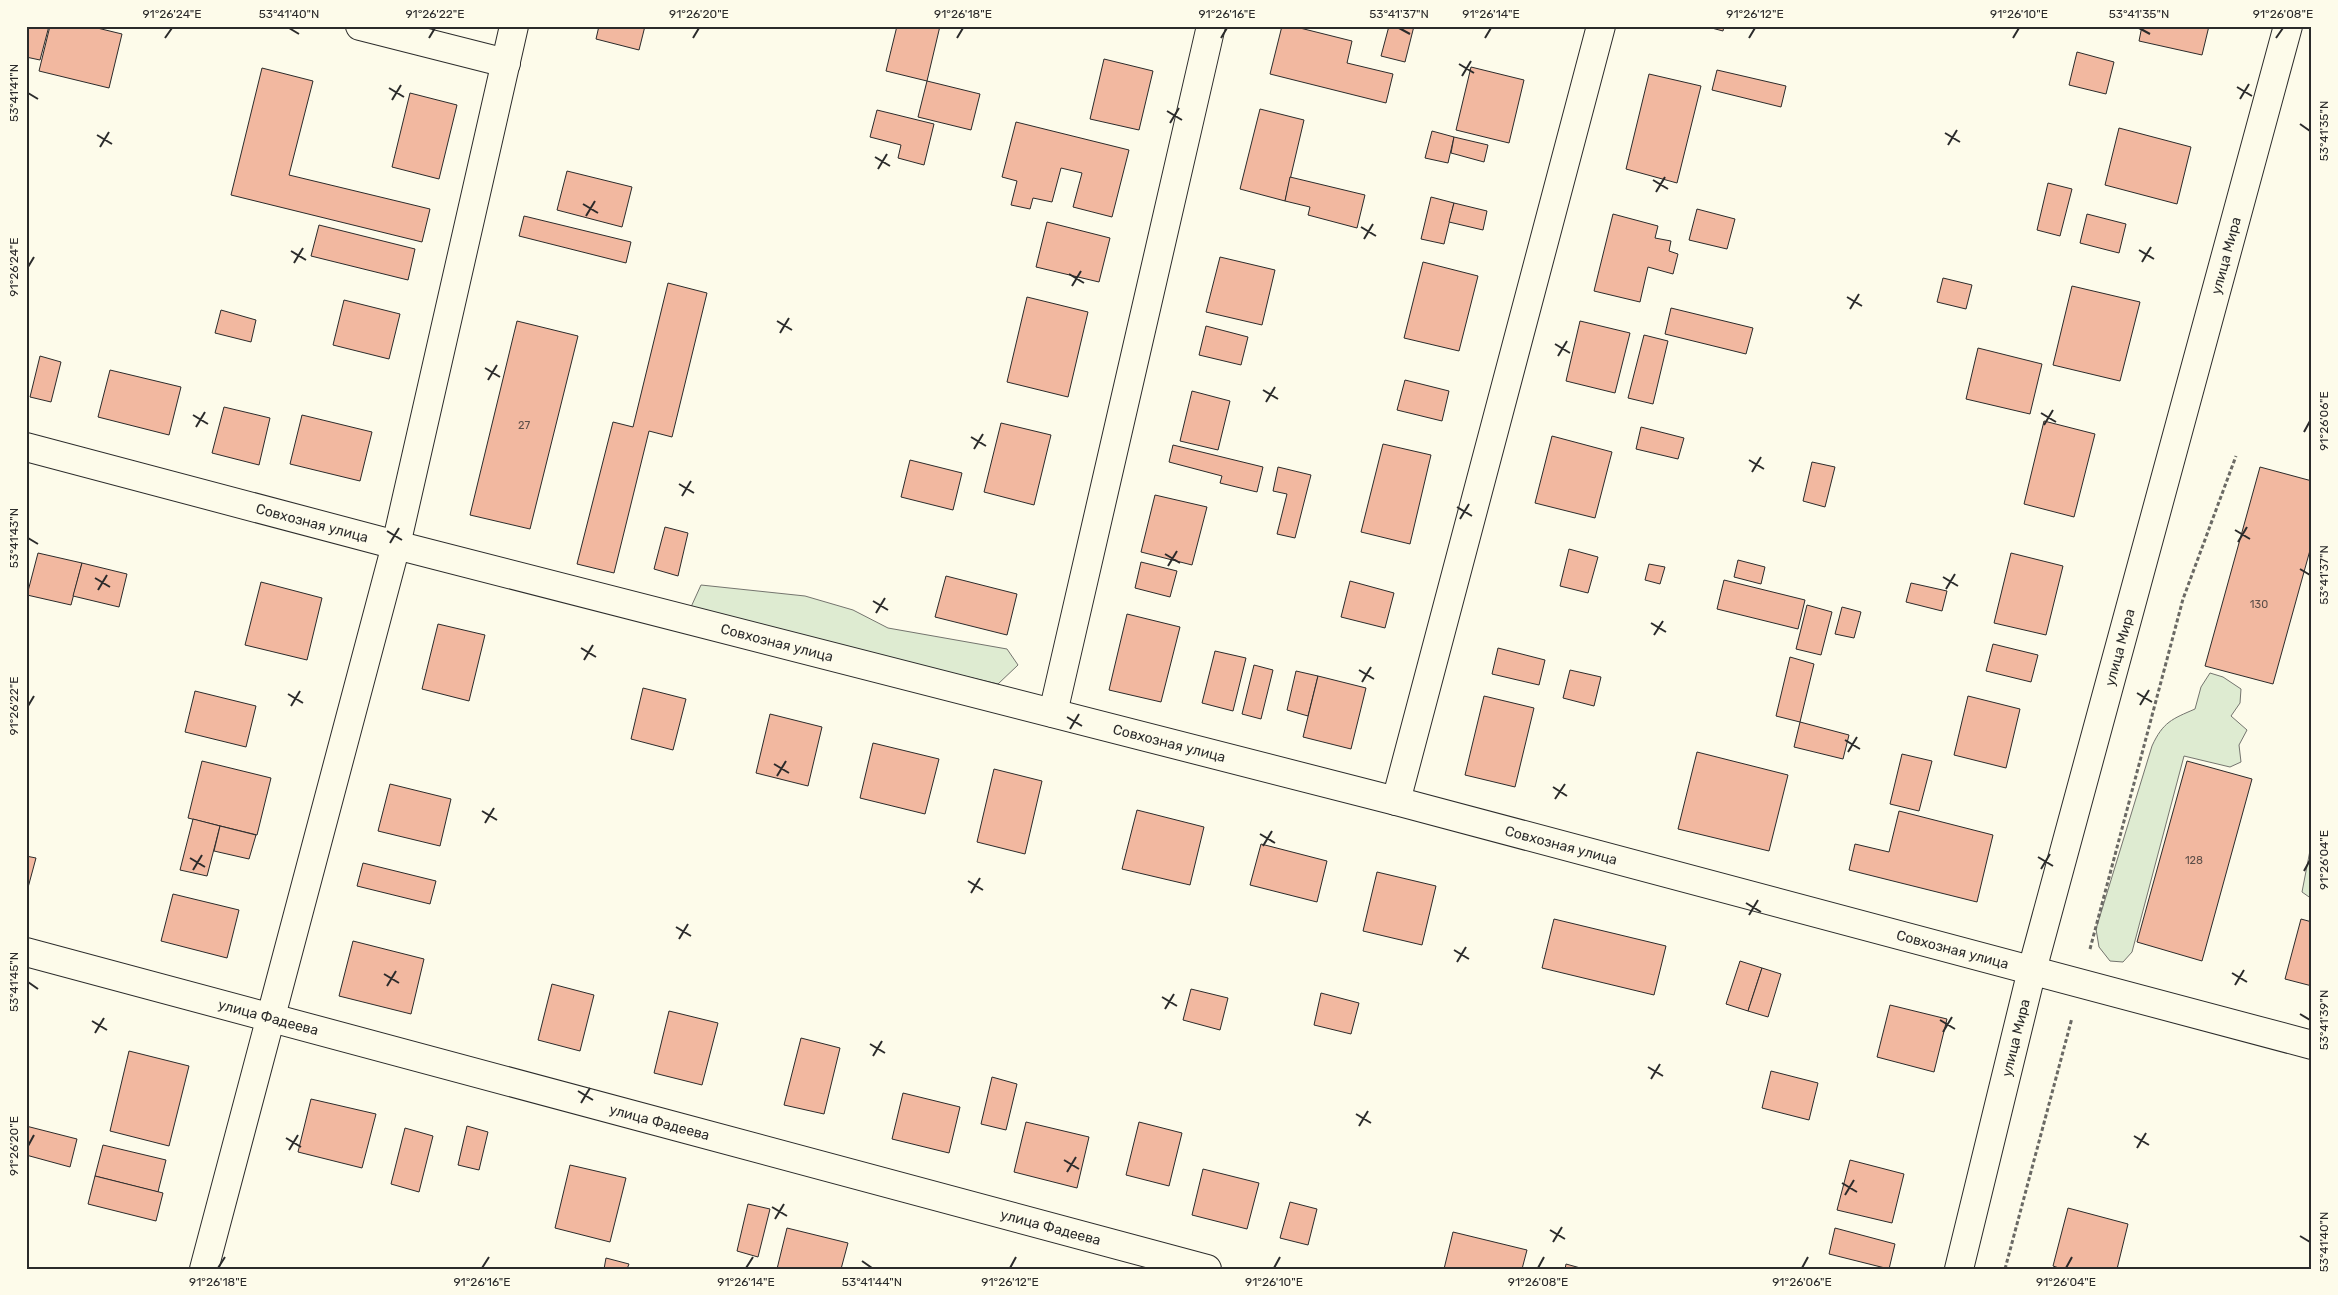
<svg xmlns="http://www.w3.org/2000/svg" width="2338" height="1295" font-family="Rubik,sans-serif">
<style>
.green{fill:#deebd1;stroke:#74746e}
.building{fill:#f2b8a0;stroke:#2b2b2b}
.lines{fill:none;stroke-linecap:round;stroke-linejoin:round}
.minor-casing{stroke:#2b2b2b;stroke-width:30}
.secondary-casing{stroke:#2b2b2b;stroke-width:30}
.path{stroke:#6a6964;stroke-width:3;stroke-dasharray:4 2.5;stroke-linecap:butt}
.minor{stroke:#fdfbea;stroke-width:28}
.secondary{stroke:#fdfbea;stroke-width:28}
.ticks{fill:none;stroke:#2b2b2b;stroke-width:2}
.labels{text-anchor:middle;stroke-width:4;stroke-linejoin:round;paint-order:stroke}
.number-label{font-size:11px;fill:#5d4e48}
.street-label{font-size:14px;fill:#2b2b2b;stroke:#fdfbea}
.neatline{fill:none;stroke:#2b2b2b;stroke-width:2}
.ticks-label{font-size:12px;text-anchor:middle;fill:#2b2b2b}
</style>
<rect width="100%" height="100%" fill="#fdfbea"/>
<!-- green -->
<g class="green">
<path d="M 701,585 L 805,596 L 853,610 L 888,628 L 1007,649 L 1018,665 L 998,684 L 853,650 L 691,607 Z"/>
<path d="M 2210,673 L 2223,677 L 2241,689 L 2240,703 L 2231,716 L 2247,730 L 2239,745 L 2241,762 L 2230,767 L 2184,756 L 2132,952 L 2123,962 L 2110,961 L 2099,947 L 2096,929 L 2152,746 C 2163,722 2172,719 2195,709 L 2201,687 Z"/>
<path d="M 2312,840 L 2312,899 L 2302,892 Z"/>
</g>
<!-- building -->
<g class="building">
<path d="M 26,26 L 49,26 L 40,60 L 26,57 Z"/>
<path d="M 50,26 L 89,26 L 122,34 L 109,88 L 39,71 Z"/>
<path d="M 599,26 L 645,26 L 639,50 L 596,39 Z"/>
<path d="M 897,26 L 940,26 L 927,81 L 886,71 Z"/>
<path d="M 1282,26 L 1292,26 L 1352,41 L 1347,63 L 1393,74 L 1386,103 L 1270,74 Z"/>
<path d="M 1389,26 L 1414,26 L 1405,62 L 1381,56 Z"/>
<path d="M 1704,26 L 1724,26 L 1723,31 Z"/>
<path d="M 2142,26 L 2209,26 L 2202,55 L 2139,41 Z"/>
<path d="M 2077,52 L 2114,62 L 2106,94 L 2069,85 Z"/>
<path d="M 1104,59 L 1153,71 L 1139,130 L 1090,119 Z"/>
<path d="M 1471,67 L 1524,80 L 1509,143 L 1456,130 Z"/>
<path d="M 262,68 L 313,81 L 289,175 L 430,209 L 422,242 L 231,195 Z"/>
<path d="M 1717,70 L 1786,86 L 1781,107 L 1712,90 Z"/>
<path d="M 1649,74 L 1701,86 L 1677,183 L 1626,169 Z"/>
<path d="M 927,81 L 980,94 L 971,130 L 918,117 Z"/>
<path d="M 410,93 L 457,105 L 439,179 L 392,167 Z"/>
<path d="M 1260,109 L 1304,120 L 1285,201 L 1240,189 Z"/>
<path d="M 877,110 L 934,124 L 924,165 L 898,158 L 901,145 L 870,137 Z"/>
<path d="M 1016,122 L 1129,150 L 1112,217 L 1073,207 L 1082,173 L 1061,168 L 1052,202 L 1033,198 L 1030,209 L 1011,205 L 1017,181 L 1002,177 Z"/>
<path d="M 2119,128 L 2191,147 L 2177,204 L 2105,185 Z"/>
<path d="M 1432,131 L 1454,137 L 1448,163 L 1425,158 Z"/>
<path d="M 1454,137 L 1488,145 L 1484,162 L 1451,153 Z"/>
<path d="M 567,171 L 632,187 L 622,227 L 557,210 Z"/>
<path d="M 1290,177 L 1365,195 L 1357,228 L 1308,215 L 1310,207 L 1285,201 Z"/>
<path d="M 2048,183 L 2072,189 L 2060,236 L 2037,230 Z"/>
<path d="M 1431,197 L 1454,203 L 1444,244 L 1421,239 Z"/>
<path d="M 1454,203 L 1487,211 L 1483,230 L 1449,222 Z"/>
<path d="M 1697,209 L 1735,219 L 1727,249 L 1689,240 Z"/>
<path d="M 1613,214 L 1658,226 L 1655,238 L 1671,241 L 1669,251 L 1678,254 L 1673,274 L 1648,267 L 1640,302 L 1594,291 Z"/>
<path d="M 2087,214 L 2126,224 L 2119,253 L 2080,243 Z"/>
<path d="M 524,216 L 631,242 L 626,263 L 519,236 Z"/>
<path d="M 1047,222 L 1110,238 L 1099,282 L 1036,267 Z"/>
<path d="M 319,225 L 415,249 L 408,280 L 311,256 Z"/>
<path d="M 1220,257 L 1275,270 L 1262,325 L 1206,312 Z"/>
<path d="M 1423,262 L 1478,276 L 1459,351 L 1404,338 Z"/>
<path d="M 1943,278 L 1972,285 L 1966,309 L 1937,302 Z"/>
<path d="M 668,283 L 707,293 L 672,437 L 649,431 L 614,573 L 577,564 L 613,422 L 633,427 Z"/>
<path d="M 2072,286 L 2140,302 L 2120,381 L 2053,365 Z"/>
<path d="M 1027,297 L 1088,312 L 1068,397 L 1007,382 Z"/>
<path d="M 344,300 L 400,314 L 389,359 L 333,345 Z"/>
<path d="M 1671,308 L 1753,328 L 1746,354 L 1665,334 Z"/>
<path d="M 221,310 L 256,320 L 251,342 L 215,333 Z"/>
<path d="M 517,321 L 578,336 L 530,529 L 470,515 Z"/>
<path d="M 1580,321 L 1630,333 L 1615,393 L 1566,381 Z"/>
<path d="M 1206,326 L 1248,337 L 1241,365 L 1199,355 Z"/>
<path d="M 1644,335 L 1668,341 L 1653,404 L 1628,398 Z"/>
<path d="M 1978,348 L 2042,364 L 2030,414 L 1966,399 Z"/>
<path d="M 40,356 L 61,362 L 51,402 L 30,397 Z"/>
<path d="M 110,370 L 181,387 L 169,435 L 98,417 Z"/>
<path d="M 1405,380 L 1449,391 L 1442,421 L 1397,410 Z"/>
<path d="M 1192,391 L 1230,401 L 1218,450 L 1180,441 Z"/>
<path d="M 224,407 L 270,418 L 259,465 L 212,453 Z"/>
<path d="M 302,415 L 372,432 L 360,481 L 290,464 Z"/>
<path d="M 2044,421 L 2095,434 L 2074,517 L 2024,504 Z"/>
<path d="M 1001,423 L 1051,435 L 1034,505 L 984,492 Z"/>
<path d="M 1641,427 L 1684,438 L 1678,459 L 1636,449 Z"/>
<path d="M 1552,436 L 1612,452 L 1595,518 L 1535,503 Z"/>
<path d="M 1383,444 L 1431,455 L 1410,544 L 1361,532 Z"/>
<path d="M 1173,445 L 1263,467 L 1257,492 L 1220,483 L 1222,476 L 1169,462 Z"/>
<path d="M 910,460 L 962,473 L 953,510 L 901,497 Z"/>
<path d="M 1812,462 L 1835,467 L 1825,507 L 1803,501 Z"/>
<path d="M 1278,467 L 1311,475 L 1295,538 L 1277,534 L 1287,494 L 1273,491 Z"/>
<path d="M 2260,467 L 2312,481 L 2312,543 L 2273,684 L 2205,666 Z"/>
<path d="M 1155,495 L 1207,507 L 1192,565 L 1141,552 Z"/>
<path d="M 665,527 L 688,533 L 678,576 L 654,569 Z"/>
<path d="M 1569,549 L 1598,557 L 1588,593 L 1560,586 Z"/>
<path d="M 38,553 L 82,563 L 71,605 L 27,595 Z"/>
<path d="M 2011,553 L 2063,566 L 2046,635 L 1994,623 Z"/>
<path d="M 1738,560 L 1765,567 L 1761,584 L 1734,577 Z"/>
<path d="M 1141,562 L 1177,571 L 1170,597 L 1135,588 Z"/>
<path d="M 82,563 L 127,574 L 119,607 L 73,596 Z"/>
<path d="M 1649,564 L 1665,567 L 1660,584 L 1645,580 Z"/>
<path d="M 946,576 L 1017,594 L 1007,635 L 935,617 Z"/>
<path d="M 1724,580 L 1805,600 L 1798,629 L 1717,609 Z"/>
<path d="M 1350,581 L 1394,593 L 1385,628 L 1341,617 Z"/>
<path d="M 261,582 L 322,598 L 307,660 L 245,645 Z"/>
<path d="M 1911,583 L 1947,591 L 1942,611 L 1906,602 Z"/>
<path d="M 1807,605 L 1832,612 L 1821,655 L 1796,649 Z"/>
<path d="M 1842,607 L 1861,612 L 1854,638 L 1835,634 Z"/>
<path d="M 1127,614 L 1180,627 L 1161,702 L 1109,690 Z"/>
<path d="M 438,624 L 485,635 L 469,701 L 422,689 Z"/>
<path d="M 1993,644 L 2038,655 L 2031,682 L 1986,671 Z"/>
<path d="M 1498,648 L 1545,660 L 1539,685 L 1492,674 Z"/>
<path d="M 1215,651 L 1246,658 L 1233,711 L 1202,703 Z"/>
<path d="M 1790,657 L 1814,664 L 1800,722 L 1776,716 Z"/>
<path d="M 1254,665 L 1273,670 L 1261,719 L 1242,714 Z"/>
<path d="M 1570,670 L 1601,677 L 1594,706 L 1563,698 Z"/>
<path d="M 1296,671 L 1318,676 L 1308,716 L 1287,710 Z"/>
<path d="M 1318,676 L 1366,688 L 1351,749 L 1303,737 Z"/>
<path d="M 643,688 L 686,699 L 673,750 L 631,739 Z"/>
<path d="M 195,691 L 256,706 L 246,747 L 185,732 Z"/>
<path d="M 1484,696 L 1534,708 L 1515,787 L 1465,775 Z"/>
<path d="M 1968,696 L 2020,709 L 2006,768 L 1954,755 Z"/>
<path d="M 770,714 L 822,727 L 808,786 L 756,773 Z"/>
<path d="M 1800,722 L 1849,735 L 1843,759 L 1794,747 Z"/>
<path d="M 873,743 L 939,759 L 925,814 L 860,798 Z"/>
<path d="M 1697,752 L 1788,775 L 1769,851 L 1678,829 Z"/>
<path d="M 1902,754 L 1932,761 L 1919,811 L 1890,804 Z"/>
<path d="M 202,761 L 271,778 L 257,835 L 188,818 Z"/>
<path d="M 2187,761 L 2252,779 L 2202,961 L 2137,942 Z"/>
<path d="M 994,769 L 1042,781 L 1025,854 L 977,842 Z"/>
<path d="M 390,784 L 451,799 L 440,846 L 378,831 Z"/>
<path d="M 1137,810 L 1204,827 L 1190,885 L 1122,869 Z"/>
<path d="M 1899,811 L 1993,835 L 1977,902 L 1849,870 L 1855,844 L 1889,852 Z"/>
<path d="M 193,819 L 220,826 L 207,876 L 180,870 Z"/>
<path d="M 220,826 L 256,835 L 249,859 L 214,851 Z"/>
<path d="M 1261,844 L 1327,861 L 1317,902 L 1250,885 Z"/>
<path d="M 26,856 L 36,858 L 26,895 Z"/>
<path d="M 363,863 L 436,881 L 430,904 L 357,886 Z"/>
<path d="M 1377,872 L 1436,886 L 1422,945 L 1363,931 Z"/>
<path d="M 173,894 L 239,910 L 227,958 L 161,941 Z"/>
<path d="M 1554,919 L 1666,946 L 1654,995 L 1542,968 Z"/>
<path d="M 2301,919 L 2312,922 L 2312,986 L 2285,979 Z"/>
<path d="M 353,941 L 424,959 L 411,1014 L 339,996 Z"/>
<path d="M 1740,961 L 1762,968 L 1748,1011 L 1726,1004 Z"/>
<path d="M 1762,968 L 1781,974 L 1768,1017 L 1748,1011 Z"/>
<path d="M 552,984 L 594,995 L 580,1051 L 538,1040 Z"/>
<path d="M 1191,989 L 1228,998 L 1220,1030 L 1183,1020 Z"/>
<path d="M 1321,993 L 1359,1003 L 1351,1034 L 1314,1025 Z"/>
<path d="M 1890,1005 L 1947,1019 L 1934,1072 L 1877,1057 Z"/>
<path d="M 669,1011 L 718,1023 L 702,1085 L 654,1073 Z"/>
<path d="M 801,1038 L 840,1048 L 824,1114 L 784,1105 Z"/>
<path d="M 129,1051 L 189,1066 L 169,1146 L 110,1131 Z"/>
<path d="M 1771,1071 L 1818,1083 L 1809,1120 L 1762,1108 Z"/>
<path d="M 992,1077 L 1017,1084 L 1006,1130 L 981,1124 Z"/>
<path d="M 903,1093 L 960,1107 L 949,1153 L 892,1139 Z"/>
<path d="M 311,1099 L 376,1114 L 362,1168 L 298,1152 Z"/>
<path d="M 1026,1122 L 1089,1137 L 1077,1188 L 1014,1172 Z"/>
<path d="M 1139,1122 L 1182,1133 L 1169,1186 L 1126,1175 Z"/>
<path d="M 26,1126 L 77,1139 L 70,1167 L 26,1155 Z"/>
<path d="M 467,1126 L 488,1132 L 479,1170 L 458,1165 Z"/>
<path d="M 405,1128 L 433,1136 L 419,1192 L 391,1184 Z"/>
<path d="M 103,1145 L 166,1160 L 158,1192 L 95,1176 Z"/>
<path d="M 1850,1160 L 1904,1174 L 1892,1223 L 1837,1210 Z"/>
<path d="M 570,1165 L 626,1178 L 610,1242 L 555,1228 Z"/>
<path d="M 1203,1169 L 1259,1183 L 1247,1229 L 1192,1215 Z"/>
<path d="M 95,1176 L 163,1193 L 156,1221 L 88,1204 Z"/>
<path d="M 1290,1202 L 1317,1209 L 1308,1245 L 1280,1238 Z"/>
<path d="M 748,1204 L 770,1209 L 758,1257 L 737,1251 Z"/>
<path d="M 2068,1208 L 2128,1224 L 2117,1269 L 2062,1269 L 2053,1266 Z"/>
<path d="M 787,1228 L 848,1243 L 841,1269 L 777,1269 Z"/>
<path d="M 1835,1228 L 1895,1244 L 1889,1269 L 1829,1254 Z"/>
<path d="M 1453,1232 L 1527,1250 L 1522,1269 L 1444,1269 Z"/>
<path d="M 606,1258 L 629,1264 L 627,1269 L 604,1269 Z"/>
<path d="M 1566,1264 L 1584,1269 L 1565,1269 Z"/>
</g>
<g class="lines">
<defs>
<g id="minor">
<path d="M 360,26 L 506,63"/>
<path id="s1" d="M 26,447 L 396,545 L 1396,801 L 2312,1045"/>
<path d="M 1053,713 L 1211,26"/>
<path d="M 1396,801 L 1601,26"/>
<path id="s2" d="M 26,952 L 1207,1269"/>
<path d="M 204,1269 L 396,545 L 514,26"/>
</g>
<g id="secondary">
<path id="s3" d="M 1959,1269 L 2032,970 L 2288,26"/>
</g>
</defs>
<!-- minor casing -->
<use href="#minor" class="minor-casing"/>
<!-- secondary casing -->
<use href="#secondary" class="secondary-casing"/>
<!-- path -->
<g class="path">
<path d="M 2090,949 L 2183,599 L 2236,456"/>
<path d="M 2005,1269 L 2072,1018"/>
</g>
<!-- minor -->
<use href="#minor" class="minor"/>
<!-- secondary -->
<use href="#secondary" class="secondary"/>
</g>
<!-- ticks -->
<path class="ticks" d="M 289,28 L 299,34M 1399,28 L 1410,34M 2139,28 L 2150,34M 165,38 L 172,28M 429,38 L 435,28M 693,38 L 699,28M 957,38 L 963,28M 1221,38 L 1227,28M 1485,38 L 1491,28M 1749,38 L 1755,28M 2013,38 L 2019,28M 2276,38 L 2283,28M 1459,64 L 1474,73M 1462,76 L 1471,61M 2237,87 L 2252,96M 389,88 L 404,97M 28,93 L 38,99M 2240,99 L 2249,84M 392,100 L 401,85M 1167,111 L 1182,120M 1170,123 L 1179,108M 2300,124 L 2310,131M 1945,133 L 1960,142M 97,135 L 112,144M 1948,145 L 1957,130M 100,147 L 109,132M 875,157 L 890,166M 878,169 L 887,154M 1653,180 L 1668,189M 1656,192 L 1665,177M 583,204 L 598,213M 586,216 L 595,201M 1361,227 L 1376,236M 1364,239 L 1373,224M 2139,250 L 2154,259M 291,251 L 306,260M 2142,262 L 2151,247M 294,263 L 303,248M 28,267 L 34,257M 1069,274 L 1084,283M 1072,286 L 1081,271M 1847,297 L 1862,306M 1850,309 L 1859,294M 777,321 L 792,330M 780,333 L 789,318M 1555,344 L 1570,353M 1558,356 L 1567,341M 485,368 L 500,377M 488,380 L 497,365M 1263,390 L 1278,399M 1266,402 L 1275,387M 2041,413 L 2056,422M 193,415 L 208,424M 2044,425 L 2053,410M 196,427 L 205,412M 2304,432 L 2310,421M 971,437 L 986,446M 974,449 L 983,434M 1749,460 L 1764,469M 1752,472 L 1761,457M 679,484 L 694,493M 682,496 L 691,481M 1457,507 L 1472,516M 1460,519 L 1469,504M 2235,530 L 2250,539M 387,531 L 402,540M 28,538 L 38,544M 2238,542 L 2247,527M 390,543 L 399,528M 1165,554 L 1180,563M 1168,566 L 1177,551M 2300,569 L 2310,575M 1943,577 L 1958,586M 95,578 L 110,587M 1946,589 L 1955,574M 98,590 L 107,575M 873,601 L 888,610M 876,613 L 885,598M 1651,623 L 1666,632M 1654,635 L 1663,621M 581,648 L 596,657M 584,660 L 593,645M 1359,670 L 1374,679M 1362,682 L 1371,667M 2137,693 L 2152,702M 288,694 L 303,703M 2140,705 L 2149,690M 28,706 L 34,696M 291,706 L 300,691M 1067,717 L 1082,726M 1070,729 L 1079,714M 1845,740 L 1860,749M 1848,752 L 1857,737M 774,764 L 789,773M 777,776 L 786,761M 1553,787 L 1567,796M 1555,799 L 1565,784M 482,811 L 497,820M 485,823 L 494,808M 1260,834 L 1275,843M 1263,846 L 1272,831M 2038,857 L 2053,866M 190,858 L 205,867M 2041,869 L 2050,854M 193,870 L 202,855M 2304,871 L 2310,860M 968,881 L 983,890M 971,893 L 980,878M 1746,903 L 1761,912M 1749,915 L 1758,900M 676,927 L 691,936M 679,939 L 688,924M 1454,950 L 1469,959M 1457,962 L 1466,947M 2232,973 L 2247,982M 384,974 L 399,983M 28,982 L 38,989M 2235,985 L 2244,970M 387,986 L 396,971M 1162,997 L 1177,1006M 1165,1009 L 1174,994M 2300,1014 L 2310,1020M 1940,1020 L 1955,1029M 92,1021 L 107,1030M 1943,1032 L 1952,1017M 95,1033 L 104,1018M 870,1044 L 885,1053M 873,1056 L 882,1041M 1648,1067 L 1663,1076M 1651,1079 L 1660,1064M 578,1091 L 593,1100M 581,1103 L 590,1088M 1356,1114 L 1371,1123M 1359,1126 L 1368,1111M 2134,1136 L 2149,1145M 286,1138 L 301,1147M 28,1146 L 34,1135M 2137,1148 L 2146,1133M 289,1150 L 298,1135M 1064,1160 L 1079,1169M 1067,1172 L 1076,1157M 1842,1183 L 1857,1192M 1845,1195 L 1854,1180M 772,1207 L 787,1216M 775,1219 L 784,1204M 1550,1230 L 1565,1239M 2300,1236 L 2310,1242M 1553,1242 L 1562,1227M 862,1261 L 872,1268M 218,1268 L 225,1257M 482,1268 L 489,1257M 746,1268 L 753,1257M 1010,1268 L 1016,1257M 1274,1268 L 1280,1257M 1538,1268 L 1544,1257M 1802,1268 L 1808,1257M 2066,1268 L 2072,1257"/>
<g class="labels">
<!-- number labels -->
<g class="number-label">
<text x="524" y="429">27</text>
<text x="2259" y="608">130</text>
<text x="2194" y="864">128</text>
</g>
<!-- street labels -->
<g class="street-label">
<text dy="5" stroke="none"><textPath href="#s3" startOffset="1048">улица Мира</textPath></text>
<text dy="5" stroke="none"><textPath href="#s1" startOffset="296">Совхозная улица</textPath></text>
<text dy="5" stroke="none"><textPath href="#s1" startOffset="776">Совхозная улица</textPath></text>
<text dy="5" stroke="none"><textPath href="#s3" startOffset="642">улица Мира</textPath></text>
<text dy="5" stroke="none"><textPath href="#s1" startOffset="1181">Совхозная улица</textPath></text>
<text dy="5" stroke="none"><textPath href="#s1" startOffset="1586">Совхозная улица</textPath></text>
<text dy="5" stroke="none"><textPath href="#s1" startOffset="1991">Совхозная улица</textPath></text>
<text dy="5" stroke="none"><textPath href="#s2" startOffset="251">улица Фадеева</textPath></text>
<text dy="5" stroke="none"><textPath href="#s3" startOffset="238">улица Мира</textPath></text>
<text dy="5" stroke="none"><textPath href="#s2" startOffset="656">улица Фадеева</textPath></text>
<text dy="5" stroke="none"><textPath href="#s2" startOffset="1061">улица Фадеева</textPath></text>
</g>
</g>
<!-- border -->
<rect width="2338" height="1295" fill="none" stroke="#fdfbea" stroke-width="55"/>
<rect x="28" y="28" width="2282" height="1240" class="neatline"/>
<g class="ticks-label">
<text x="172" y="18">91°26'24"E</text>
<text x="289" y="18">53°41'40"N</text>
<text x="435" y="18">91°26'22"E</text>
<text x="699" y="18">91°26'20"E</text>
<text x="963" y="18">91°26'18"E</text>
<text x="1227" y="18">91°26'16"E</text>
<text x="1399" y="18">53°41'37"N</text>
<text x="1491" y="18">91°26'14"E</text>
<text x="1755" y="18">91°26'12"E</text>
<text x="2019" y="18">91°26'10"E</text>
<text x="2139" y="18">53°41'35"N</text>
<text x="2283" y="18">91°26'08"E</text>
<text transform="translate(14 93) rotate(-90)" y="4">53°41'41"N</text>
<text transform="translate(2324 131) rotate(-90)" y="4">53°41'35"N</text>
<text transform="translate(14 267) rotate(-90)" y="4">91°26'24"E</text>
<text transform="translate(2324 421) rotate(-90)" y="4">91°26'06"E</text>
<text transform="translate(14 538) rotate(-90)" y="4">53°41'43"N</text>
<text transform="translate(2324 575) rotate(-90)" y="4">53°41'37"N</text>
<text transform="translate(14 706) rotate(-90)" y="4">91°26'22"E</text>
<text transform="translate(2324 860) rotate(-90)" y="4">91°26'04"E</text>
<text transform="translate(14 982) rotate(-90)" y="4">53°41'45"N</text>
<text transform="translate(2324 1020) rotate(-90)" y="4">53°41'39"N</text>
<text transform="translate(14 1146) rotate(-90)" y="4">91°26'20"E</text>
<text transform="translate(2324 1242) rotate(-90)" y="4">53°41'40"N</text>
<text x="218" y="1286">91°26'18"E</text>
<text x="482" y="1286">91°26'16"E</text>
<text x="746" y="1286">91°26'14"E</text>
<text x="872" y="1286">53°41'44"N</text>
<text x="1010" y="1286">91°26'12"E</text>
<text x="1274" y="1286">91°26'10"E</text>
<text x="1538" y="1286">91°26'08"E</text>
<text x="1802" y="1286">91°26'06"E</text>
<text x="2066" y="1286">91°26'04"E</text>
</g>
</svg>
